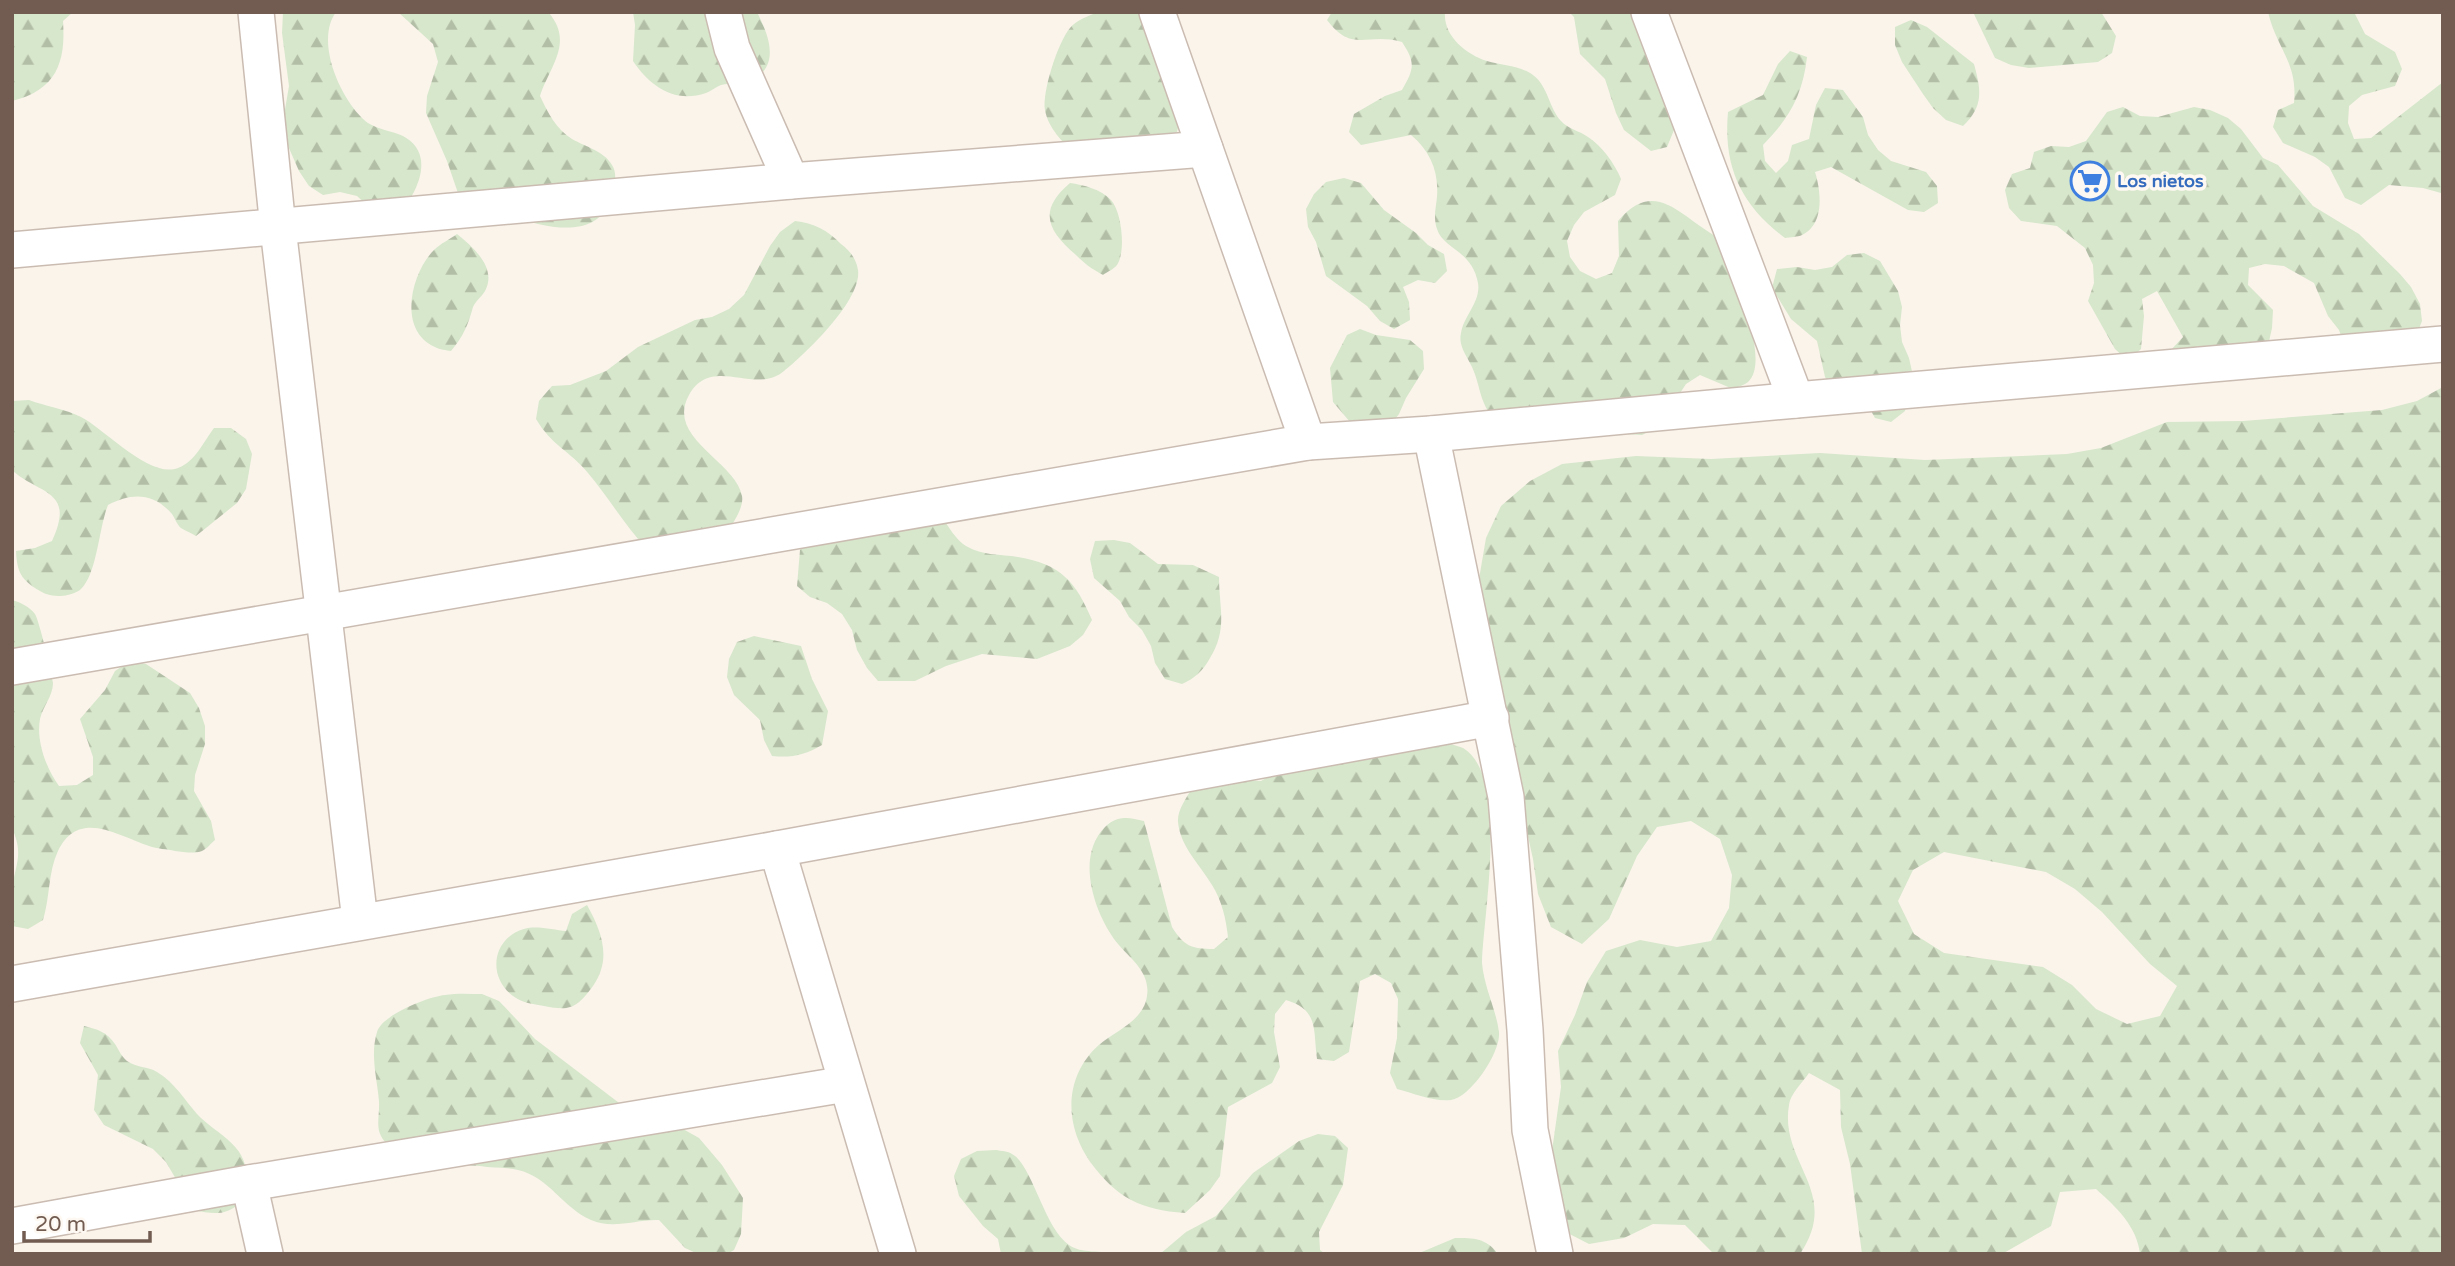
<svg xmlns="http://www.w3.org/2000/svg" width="2455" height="1266" font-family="'Varela Round',sans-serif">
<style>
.forest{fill:url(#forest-firs);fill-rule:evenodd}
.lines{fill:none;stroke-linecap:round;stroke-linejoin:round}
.minor-casing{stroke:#cbbcb2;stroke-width:38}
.minor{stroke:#fff;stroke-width:35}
.labels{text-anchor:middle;stroke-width:7;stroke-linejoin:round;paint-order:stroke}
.shop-label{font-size:18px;font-weight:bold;fill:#366cbe;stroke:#fdf8f1;text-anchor:start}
</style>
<defs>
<pattern id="forest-firs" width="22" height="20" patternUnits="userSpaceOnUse" patternTransform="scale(1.75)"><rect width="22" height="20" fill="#d7e7cb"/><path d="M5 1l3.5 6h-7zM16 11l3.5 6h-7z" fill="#b3bea7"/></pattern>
</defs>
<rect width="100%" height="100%" fill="#faf4eb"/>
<!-- forest -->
<g class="forest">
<path d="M 12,12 L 73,12 L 63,21 C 66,63 56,90 12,101 Z"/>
<path d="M 283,12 L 336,12 C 314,42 342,103 368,123 C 379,130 392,131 403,136 C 435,153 419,190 402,210 L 370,208 L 357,196 L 340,192 L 323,195 L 309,186 L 299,171 L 285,139 L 283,121 L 289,86 L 282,33 Z"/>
<path d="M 398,12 L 548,12 C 575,42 549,67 540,96 C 548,113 556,129 572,139 C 586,147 604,151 612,165 C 619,176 613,191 609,202 C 589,256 497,210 459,196 L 447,161 L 426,113 L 427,96 L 438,62 L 433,44 Z"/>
<path d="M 633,12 L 757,12 C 768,34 781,64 753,80 C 743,85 731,82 721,85 C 716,87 711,91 706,93 C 674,104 650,86 633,61 L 635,25 Z"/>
<path d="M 1098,12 L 1157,12 L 1181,115 L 1177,132 L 1164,143 L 1075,155 C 1063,142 1048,128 1045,110 C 1042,92 1058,42 1070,28 C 1076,20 1089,16 1098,12 Z"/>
<path d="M 1332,12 L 1445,12 C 1443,35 1465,54 1487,61 C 1501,65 1521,66 1533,75 C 1548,86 1549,108 1561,121 C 1568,129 1580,131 1588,137 C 1602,146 1615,164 1621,179 L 1615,195 L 1584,212 L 1574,225 L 1567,241 L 1570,257 L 1580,271 L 1596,279 L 1612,273 L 1619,256 L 1618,221 C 1656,176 1681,218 1719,238 C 1729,266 1773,359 1748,382 C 1745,385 1737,387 1733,389 L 1700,375 L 1686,384 L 1658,427 L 1642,435 L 1608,433 L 1492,417 C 1478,397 1481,387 1472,367 C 1467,356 1458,346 1461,333 C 1464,315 1481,302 1478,283 C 1472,250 1443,249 1437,229 C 1433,217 1436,208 1437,197 C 1439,171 1430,151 1411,135 L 1361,145 L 1349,132 L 1354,114 L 1385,96 L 1402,90 C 1414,69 1416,63 1402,42 C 1366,32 1353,54 1327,20 Z"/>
<path d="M 1569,12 L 1632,12 L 1634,24 L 1675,114 L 1674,130 L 1667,147 L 1651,151 L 1624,130 L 1616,113 L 1605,79 L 1580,54 L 1574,17 Z"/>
<path d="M 1973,12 L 2101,12 L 2116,36 L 2112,53 L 2098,62 L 2029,68 L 2011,65 L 1995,58 Z"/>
<path d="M 2268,12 L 2354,12 L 2365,34 L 2395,52 L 2402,69 L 2395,86 L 2362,95 L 2349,106 L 2348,123 L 2354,139 L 2371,138 L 2443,82 L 2441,193 L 2423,188 L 2389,185 L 2361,205 L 2345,198 L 2329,167 L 2315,157 L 2283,143 L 2273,127 L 2278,110 L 2294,103 C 2298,62 2277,50 2268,12 Z"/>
<path d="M 1911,20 L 1927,27 L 1974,64 C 1981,90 1984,106 1963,126 L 1946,120 L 1933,108 L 1923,94 L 1902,62 L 1895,45 L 1895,27 Z"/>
<path d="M 1790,51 L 1807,57 C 1803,94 1789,119 1763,145 L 1765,161 L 1776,173 L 1788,161 L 1792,145 L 1809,139 L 1816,105 L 1825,88 L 1843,90 L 1863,117 L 1868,135 L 1878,150 L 1891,161 L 1926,172 L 1937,186 L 1938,203 L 1924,212 L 1908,210 L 1831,167 L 1815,172 C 1821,191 1825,224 1802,235 C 1798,237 1790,237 1785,238 C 1741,205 1723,167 1728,112 L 1763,95 L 1778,64 Z"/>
<path d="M 2123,107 L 2140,116 L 2158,117 L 2194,107 L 2210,110 L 2228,118 L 2241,129 L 2263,158 L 2278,165 L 2313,206 L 2359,234 L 2400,274 L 2411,287 L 2420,304 L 2422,321 L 2416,336 L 2345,347 L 2339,330 L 2328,316 L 2314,283 L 2284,266 L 2265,264 L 2249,268 L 2248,285 L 2273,310 L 2272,328 L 2268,346 L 2170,351 L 2183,337 L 2157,291 L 2142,299 L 2144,316 L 2141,349 L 2128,361 L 2115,349 L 2088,301 L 2094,283 L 2093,265 L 2085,248 L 2057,226 L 2021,221 L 2009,208 L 2005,190 L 2012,174 L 2030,168 L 2034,152 L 2051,146 L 2069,147 L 2086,141 L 2107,112 Z"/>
<path d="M 1344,178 L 1361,183 L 1384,210 L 1416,233 L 1428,245 L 1444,254 L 1447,271 L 1435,283 L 1418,280 L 1403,287 L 1409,302 L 1410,320 L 1394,329 L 1380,321 L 1367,306 L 1326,276 L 1316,242 L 1308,227 L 1306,209 L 1314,194 L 1326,182 Z"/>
<path d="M 1070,183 C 1083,185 1101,189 1111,200 C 1122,212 1126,252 1117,265 C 1114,269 1107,272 1103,275 C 1092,269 1085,264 1076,255 C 1048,231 1037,211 1070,183 Z"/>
<path d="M 795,221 C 814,223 827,230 841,244 C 850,251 856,258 858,270 C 862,300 806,353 784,371 C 755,396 712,354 689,395 C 665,438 736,461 742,496 C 744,507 734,521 729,530 L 648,550 C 625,526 609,498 588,473 C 570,451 552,446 536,419 L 539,401 L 552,386 L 570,385 L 606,371 L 638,347 L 695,320 L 712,317 L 729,309 L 744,295 L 770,246 L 780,232 Z"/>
<path d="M 457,234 C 473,247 496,267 486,289 C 483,296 476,300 473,307 C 468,325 463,337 451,351 C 446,350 440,350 435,347 C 397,330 411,273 434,250 C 440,244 450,239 457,234 Z"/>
<path d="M 1864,253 L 1880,261 L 1898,291 L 1902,307 L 1900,325 L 1902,342 L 1909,358 L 1913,376 L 1905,411 L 1891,422 L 1875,418 L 1866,402 L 1834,392 L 1825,377 L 1817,341 L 1791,319 L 1772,288 L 1777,269 L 1797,267 L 1815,270 L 1832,267 L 1847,255 Z"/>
<path d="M 1360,329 L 1376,335 L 1410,340 L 1423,351 L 1424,369 L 1406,398 L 1399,414 L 1389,427 L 1356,429 L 1333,402 L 1330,368 L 1347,335 Z"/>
<path d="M 2443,387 L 2443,1254 L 2140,1254 C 2137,1226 2116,1207 2096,1189 L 2060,1192 L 2051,1226 L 2002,1254 L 1862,1254 L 1850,1164 L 1841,1127 L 1840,1090 L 1809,1073 C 1803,1082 1790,1094 1789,1105 C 1779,1163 1842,1192 1800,1254 L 1714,1254 L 1685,1225 L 1653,1224 L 1624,1238 L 1589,1244 L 1558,1228 L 1551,1158 L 1561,1087 L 1558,1051 L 1575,1015 L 1587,982 L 1606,951 L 1640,940 L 1677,947 L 1711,941 L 1729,908 L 1732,875 L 1720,839 L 1691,821 L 1657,827 L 1637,856 L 1609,919 L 1582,944 L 1551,927 L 1538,894 L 1533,859 L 1479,617 L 1479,579 L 1486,538 L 1501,506 L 1530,481 L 1562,464 L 1636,456 L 1711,459 L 1820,453 L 1925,460 L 2067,454 L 2101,448 L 2167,422 L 2243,421 L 2382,410 L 2417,401 ZM 1944,852 L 2046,872 L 2075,889 L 2102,912 L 2150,964 L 2177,986 L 2160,1016 L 2127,1024 L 2096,1009 L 2072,985 L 2043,967 L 1944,953 L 1914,934 L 1898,901 L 1913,870 Z"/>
<path d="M 29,400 C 45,406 65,409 81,417 C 106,430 150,479 178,468 C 195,462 204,441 214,428 L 231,428 L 246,439 L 252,454 L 246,489 L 237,503 L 196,536 C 192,533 185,531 181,528 C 177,525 175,518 172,514 C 153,492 131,493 108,505 C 99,527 97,574 81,589 C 77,593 66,596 61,596 C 53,596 46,595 40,591 C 21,580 17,572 16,551 L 35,548 L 52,541 C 76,489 39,495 12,470 L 12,401 Z"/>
<path d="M 942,517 C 948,526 956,540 966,546 C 983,556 1000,554 1018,557 C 1061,564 1076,582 1092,620 L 1083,635 L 1070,646 L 1037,659 L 982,654 L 946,666 L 915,681 L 878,681 L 867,668 L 857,650 L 852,630 L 842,614 L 827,603 L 810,597 L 797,586 L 800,550 L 812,537 Z"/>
<path d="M 1114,540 L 1130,543 L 1158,564 L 1193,565 L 1219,577 C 1219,609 1228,629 1210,658 C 1202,672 1195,678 1182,684 L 1165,679 L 1155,663 L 1151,646 L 1142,630 L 1129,617 L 1120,601 L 1094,578 L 1090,559 L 1095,541 Z"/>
<path d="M 12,600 C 20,602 30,607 35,614 C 39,620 52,675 53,683 C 53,696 43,706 40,719 C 36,741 46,768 59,786 L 77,785 L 93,775 L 93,757 L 80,719 L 105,690 L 115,671 L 130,661 L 146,664 L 190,693 L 199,708 L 205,726 L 205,744 L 195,775 L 194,791 L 211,821 L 215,840 C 211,843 207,849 202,851 C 195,854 183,852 175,851 C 167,849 157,849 149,846 C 118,836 79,808 58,851 C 48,872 50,898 43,920 L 28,929 L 12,926 C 12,912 9,895 13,882 C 18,859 22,851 12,828 Z"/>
<path d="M 754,636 L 801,646 L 812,679 L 828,711 L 822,745 C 805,755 792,758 772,756 L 764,740 L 760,720 L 734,695 L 727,677 L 729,659 L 737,642 Z"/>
<path d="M 1448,743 C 1452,745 1459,746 1463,748 C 1510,776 1483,915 1482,963 C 1484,987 1496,1009 1499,1032 C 1501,1052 1471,1097 1451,1100 C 1434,1102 1413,1093 1397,1089 L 1390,1073 L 1397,1038 L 1398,999 L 1391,983 L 1375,974 L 1360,981 L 1349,1052 L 1334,1061 L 1317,1059 C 1313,1029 1319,1010 1286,1000 L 1275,1014 L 1274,1032 L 1280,1067 L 1272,1083 L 1228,1107 L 1220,1176 L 1210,1190 L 1185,1213 C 1141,1210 1117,1198 1091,1163 C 1064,1126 1063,1076 1100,1044 C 1116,1031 1144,1020 1147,996 C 1151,970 1127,957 1114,939 C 1093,909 1076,856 1105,827 C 1117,815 1129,817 1144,821 L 1172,927 C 1184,946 1191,949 1214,949 L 1228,937 C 1226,919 1222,901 1212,885 C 1200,865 1180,846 1178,822 C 1177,810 1187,797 1193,787 L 1244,780 L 1261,781 L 1293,762 Z"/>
<path d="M 587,905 C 602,932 612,959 593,986 C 576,1009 570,1011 544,1006 C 533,1004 522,1003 513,996 C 487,977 492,938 524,929 C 536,925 554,930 566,931 L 572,914 Z"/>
<path d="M 482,994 L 499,1001 L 535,1039 L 631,1112 L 648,1121 L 683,1129 L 699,1138 L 722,1165 L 743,1198 L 741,1234 L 734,1250 L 727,1254 L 698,1254 L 685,1248 L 659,1220 C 636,1219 614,1230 591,1220 C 563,1208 549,1177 518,1170 C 506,1167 492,1168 480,1166 C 459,1165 439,1162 418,1156 C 410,1154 399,1153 392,1148 C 372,1133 380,1121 379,1101 C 377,1078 370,1055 377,1032 C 382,1015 427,997 445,995 C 457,993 470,994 482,994 Z"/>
<path d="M 84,1026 C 97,1029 107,1032 115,1044 C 119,1050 121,1056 127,1061 C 137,1068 147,1066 157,1072 C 175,1083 184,1099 197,1114 C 219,1137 251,1145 246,1185 C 245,1192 245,1199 239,1204 C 225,1216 212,1214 194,1210 L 166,1162 L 153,1149 L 104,1125 L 94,1110 L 98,1075 L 80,1043 Z"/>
<path d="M 1318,1134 L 1335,1136 L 1348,1148 L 1343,1185 L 1319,1232 L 1320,1250 L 1325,1254 L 1160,1254 L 1186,1232 L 1216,1216 L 1253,1173 L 1299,1141 Z"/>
<path d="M 996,1150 C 1001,1151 1008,1151 1012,1154 C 1032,1164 1044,1228 1069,1245 C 1081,1254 1102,1250 1117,1254 L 1001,1254 L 998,1239 L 983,1226 L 959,1196 L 954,1176 L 961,1159 L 977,1151 Z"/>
<path d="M 1455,1238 C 1474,1238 1486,1238 1498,1254 L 1417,1254 Z"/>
</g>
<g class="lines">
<defs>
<g id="minor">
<path d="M 256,12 L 278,228 L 360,921"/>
<path d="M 723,12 L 732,48 L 791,181"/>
<path d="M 1157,12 L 1308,442"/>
<path d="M 1649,12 L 1796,400"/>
<path d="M 12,250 L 791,181 L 1205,149"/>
<path d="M 1431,434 L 1506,797 L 1525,1030 L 1530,1130 L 1555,1254"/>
<path d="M 12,667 L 1308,442 L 1431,434 L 1796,400 L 2443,344"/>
<path d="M 777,849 L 898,1254"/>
<path d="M 12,984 L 777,849 L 1491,718"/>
<path d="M 249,1183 L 265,1254"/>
<path d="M 12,1226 L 249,1183 L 846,1084"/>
</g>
</defs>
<!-- minor casing -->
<use href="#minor" class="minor-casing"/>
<!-- minor -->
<use href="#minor" class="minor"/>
</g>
<!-- icons -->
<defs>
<symbol id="supermarket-ring" viewBox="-11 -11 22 22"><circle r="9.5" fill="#fdf8f1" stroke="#3f7fe0" stroke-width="1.5"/><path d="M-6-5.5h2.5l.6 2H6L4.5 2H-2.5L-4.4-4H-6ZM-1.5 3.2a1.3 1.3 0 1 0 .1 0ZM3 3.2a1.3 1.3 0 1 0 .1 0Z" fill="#3f7fe0"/></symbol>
</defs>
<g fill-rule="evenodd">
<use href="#supermarket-ring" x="2068" y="159" width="44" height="44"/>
</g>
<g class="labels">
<!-- shop labels -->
<g class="shop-label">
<text x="2117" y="187">Los nietos</text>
</g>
</g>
<!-- border -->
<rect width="2455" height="1266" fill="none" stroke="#725c51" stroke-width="28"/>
<!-- scale -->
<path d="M24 1231v10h126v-10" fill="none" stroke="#725c51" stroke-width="3.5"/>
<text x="35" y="1231" font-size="21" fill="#725c51" stroke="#fdf8f1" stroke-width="5" paint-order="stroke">20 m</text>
</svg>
